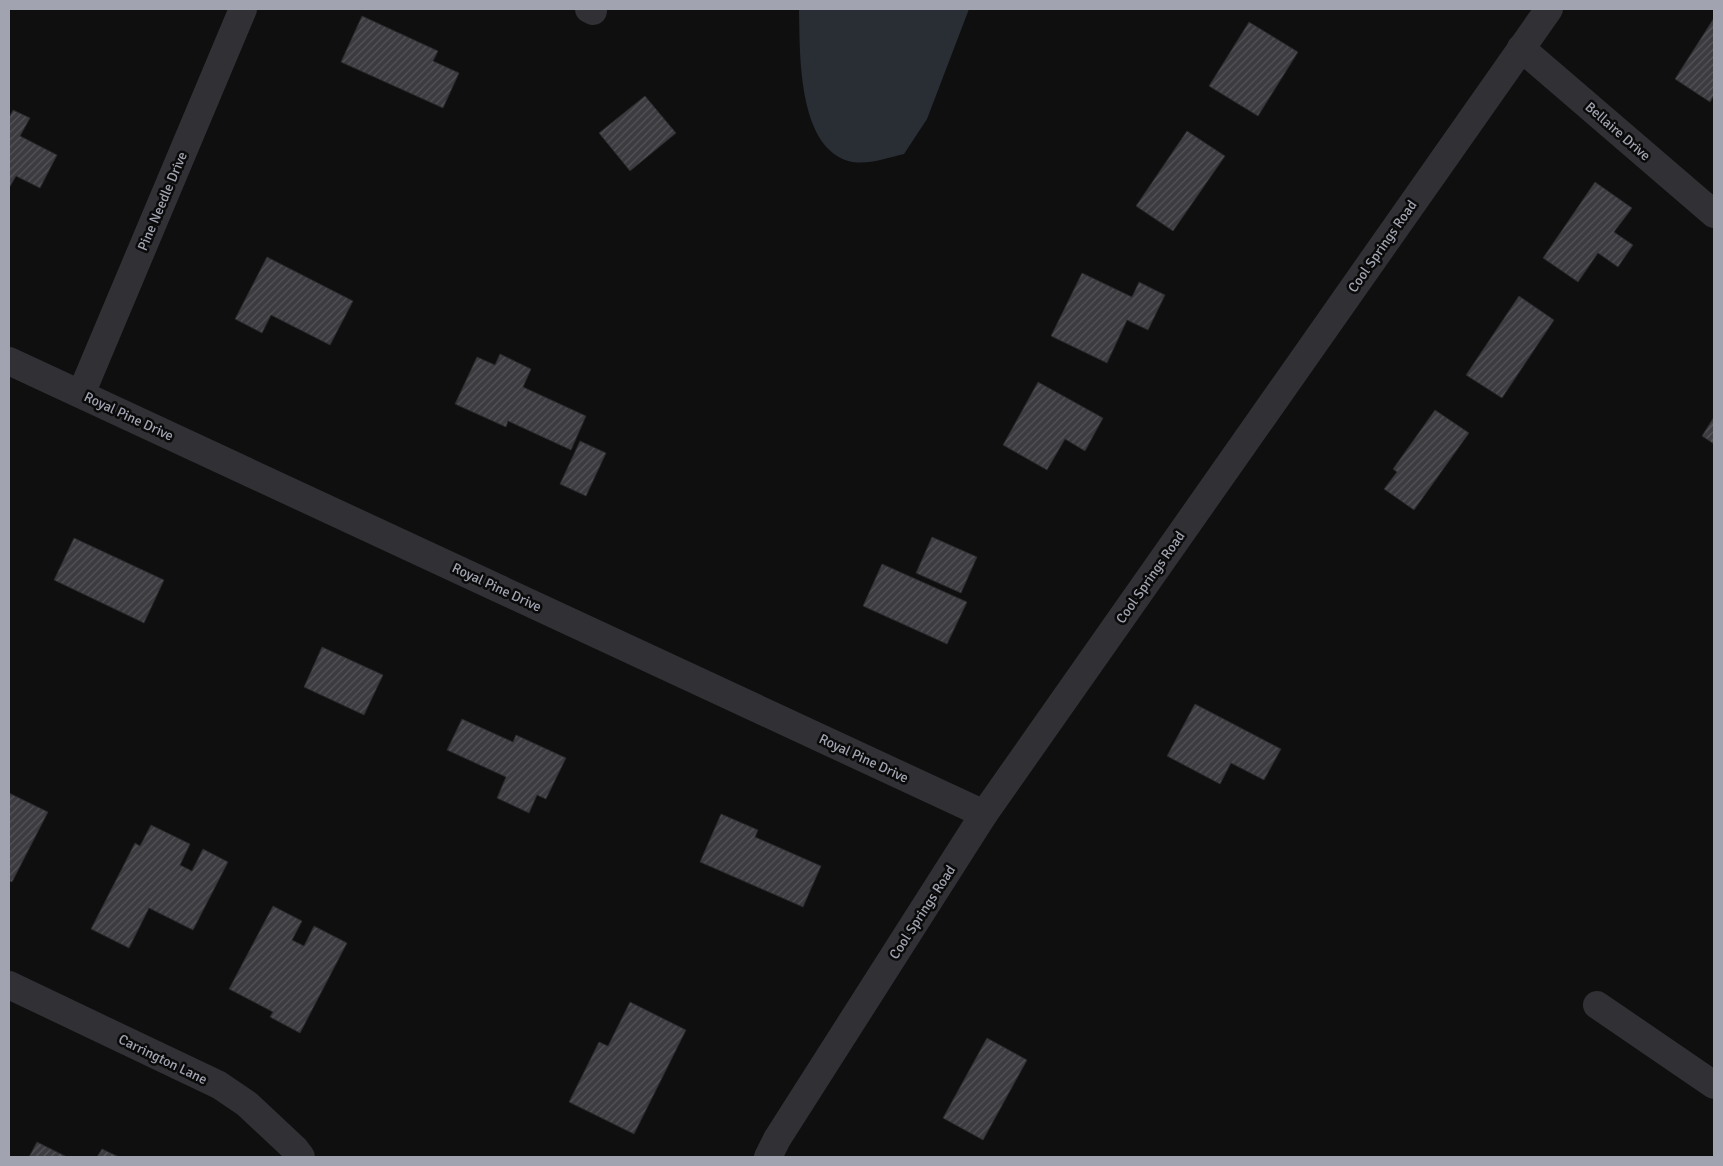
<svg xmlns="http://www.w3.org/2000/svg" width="1723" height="1166" font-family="Signika,sans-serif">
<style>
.water{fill:#292e35}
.building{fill:url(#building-hatch);stroke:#2a292c}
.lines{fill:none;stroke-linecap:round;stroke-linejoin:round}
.minor{stroke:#313135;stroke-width:28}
.tertiary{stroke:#313135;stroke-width:28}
.labels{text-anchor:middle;stroke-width:5;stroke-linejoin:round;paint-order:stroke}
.street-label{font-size:14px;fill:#a1a4b0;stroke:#0a0a0b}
</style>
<defs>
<pattern id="building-hatch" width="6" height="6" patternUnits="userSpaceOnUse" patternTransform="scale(1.25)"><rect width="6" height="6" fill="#3c3c40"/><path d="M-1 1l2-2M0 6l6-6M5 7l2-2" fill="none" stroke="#555559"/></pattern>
</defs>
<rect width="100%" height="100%" fill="#0f0f10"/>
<!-- water -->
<path class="water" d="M 799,9 L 969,9 L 927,119 L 904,154 C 886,158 866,166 848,161 C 797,145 800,51 799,9 Z"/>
<!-- building -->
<g class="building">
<path d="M 362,16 L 438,51 L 433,61 L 459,73 L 443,108 L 341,62 Z"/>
<path d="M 1714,18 L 1714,95 L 1710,102 L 1675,79 Z"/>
<path d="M 1249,22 L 1298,52 L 1258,116 L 1209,86 Z"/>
<path d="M 645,96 L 676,133 L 630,171 L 599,133 Z"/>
<path d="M 13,110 L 30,118 L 20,136 L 57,155 L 40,188 L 16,176 L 9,188 L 9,118 Z"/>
<path d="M 1187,131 L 1225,156 L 1173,231 L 1136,206 Z"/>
<path d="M 1595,182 L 1632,208 L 1614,232 L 1633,245 L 1618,267 L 1598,253 L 1578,282 L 1543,258 Z"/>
<path d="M 267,257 L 353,301 L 330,345 L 271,315 L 262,333 L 235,319 Z"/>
<path d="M 1082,273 L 1132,297 L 1139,282 L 1165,295 L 1148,330 L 1127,320 L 1107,363 L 1051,336 Z"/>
<path d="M 1519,296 L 1554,320 L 1502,398 L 1466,375 Z"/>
<path d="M 500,354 L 531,369 L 523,387 L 586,416 L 571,450 L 508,421 L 506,427 L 455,404 L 477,357 L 495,365 Z"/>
<path d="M 1038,382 L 1103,418 L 1085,451 L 1065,439 L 1047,470 L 1003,445 Z"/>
<path d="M 1435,410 L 1469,433 L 1414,510 L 1384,489 L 1397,472 L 1393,469 Z"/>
<path d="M 1714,417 L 1714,444 L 1702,436 Z"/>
<path d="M 580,441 L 606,453 L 586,496 L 560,484 Z"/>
<path d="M 932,537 L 977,557 L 961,593 L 916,573 Z"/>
<path d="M 74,538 L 164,580 L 144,623 L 54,580 Z"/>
<path d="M 882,564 L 967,602 L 947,644 L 863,606 Z"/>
<path d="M 322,647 L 383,675 L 364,715 L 304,687 Z"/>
<path d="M 1195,704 L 1281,749 L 1264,780 L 1231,763 L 1220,784 L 1167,756 Z"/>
<path d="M 462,719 L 513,742 L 516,735 L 566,758 L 546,799 L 537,795 L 529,813 L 497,798 L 506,777 L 447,750 Z"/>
<path d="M 9,793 L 48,812 L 12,882 L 9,881 Z"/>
<path d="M 721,814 L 758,830 L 755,837 L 821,866 L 803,907 L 700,862 Z"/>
<path d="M 151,825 L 190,844 L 180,865 L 192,871 L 203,849 L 228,862 L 193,930 L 149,908 L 129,948 L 91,929 L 135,843 L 140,846 Z"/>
<path d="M 273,906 L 302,921 L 292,940 L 304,946 L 314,926 L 347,943 L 300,1033 L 270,1017 L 273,1012 L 229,989 Z"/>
<path d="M 630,1002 L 686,1030 L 634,1134 L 569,1102 L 599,1042 L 608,1046 Z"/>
<path d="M 987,1038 L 1027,1060 L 983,1140 L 943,1118 Z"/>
<path d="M 37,1142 L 67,1157 L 29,1157 Z"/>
<path d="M 102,1149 L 119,1157 L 97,1157 Z"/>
</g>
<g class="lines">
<!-- minor -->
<g class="minor">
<path d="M 589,9 L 593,11"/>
<path d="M 1521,48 L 1714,214"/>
<path d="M 9,361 L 984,814"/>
<path d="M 81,394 L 243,9"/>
<path d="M 9,985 L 219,1085 L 247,1104 L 295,1149 L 301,1157"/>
<path d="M 1597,1005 L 1714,1085"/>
</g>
<!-- tertiary -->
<path class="tertiary" d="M 768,1157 L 777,1139 L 984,814 L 1549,9"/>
</g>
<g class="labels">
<!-- street labels -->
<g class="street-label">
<text transform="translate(1618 131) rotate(41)" y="5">Bellaire Drive</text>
<text transform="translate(162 201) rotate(-67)" y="5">Pine Needle Drive</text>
<text transform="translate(1382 246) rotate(-55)" y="5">Cool Springs Road</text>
<text transform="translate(129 416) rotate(25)" y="5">Royal Pine Drive</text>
<text transform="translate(1150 577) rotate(-55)" y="5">Cool Springs Road</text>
<text transform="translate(497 587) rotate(25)" y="5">Royal Pine Drive</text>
<text transform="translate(864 758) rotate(25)" y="5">Royal Pine Drive</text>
<text transform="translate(922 912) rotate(-57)" y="5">Cool Springs Road</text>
<text transform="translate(163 1059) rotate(26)" y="5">Carrington Lane</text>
</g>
</g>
<!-- border -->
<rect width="1723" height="1166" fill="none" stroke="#a1a4b0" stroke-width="20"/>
</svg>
